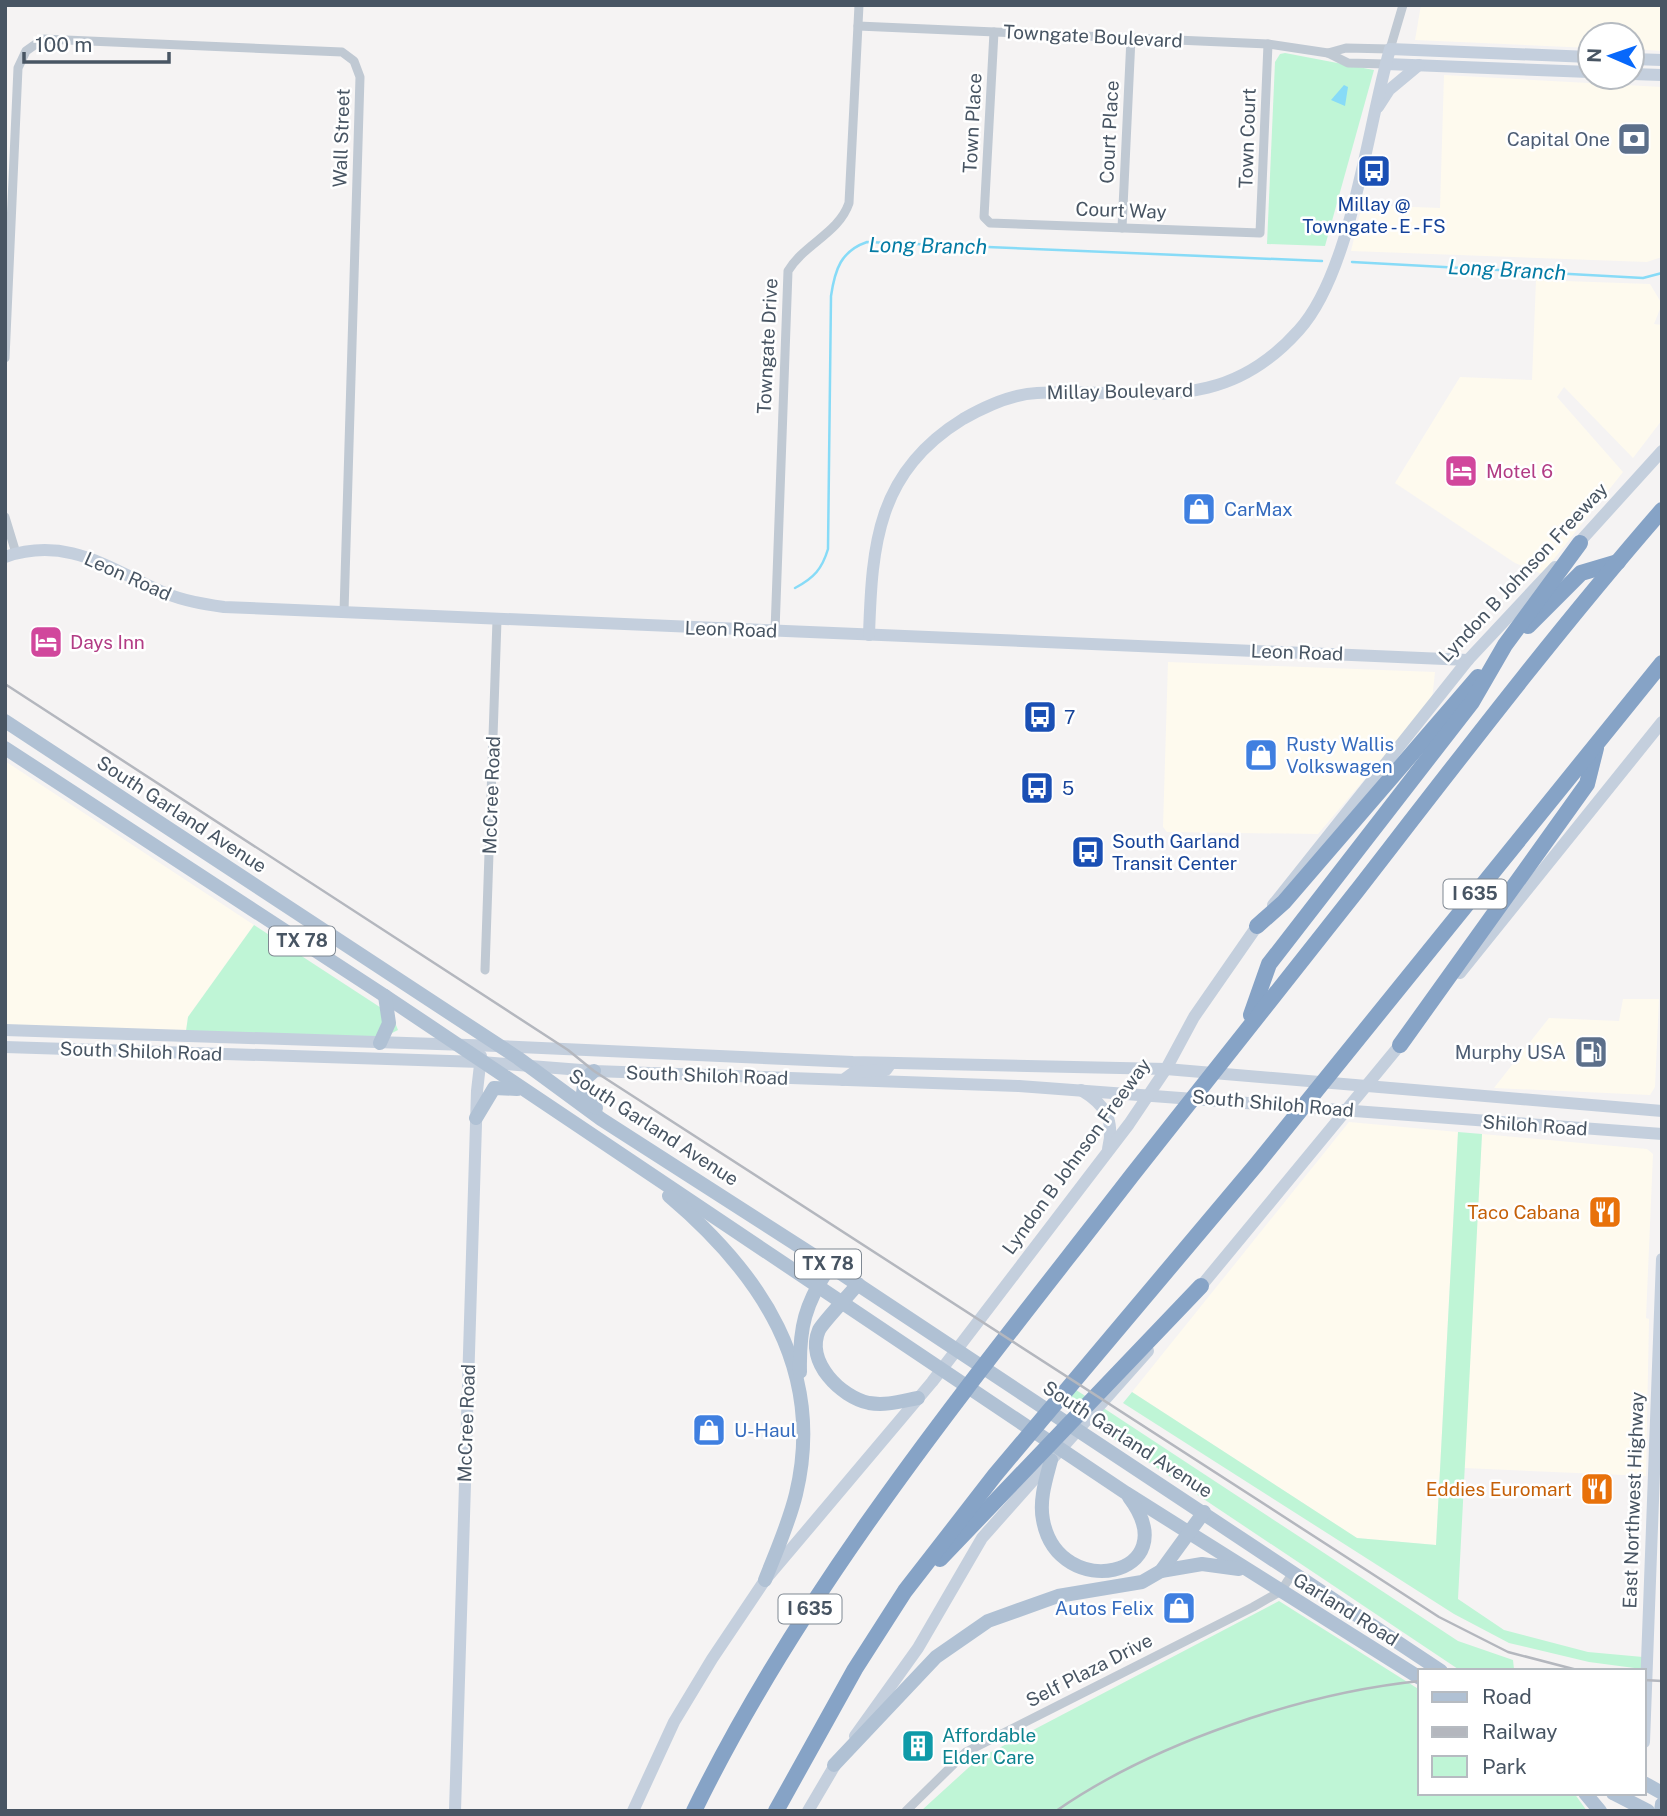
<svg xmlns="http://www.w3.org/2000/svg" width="1667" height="1816" font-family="'Public Sans',sans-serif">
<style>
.commercial{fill:#fefaee}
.green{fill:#bff5d6}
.water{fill:#87dbf7}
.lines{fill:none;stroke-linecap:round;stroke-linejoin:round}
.stream{stroke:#87dbf7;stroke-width:2.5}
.street{stroke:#c0c9d3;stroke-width:9}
.secondary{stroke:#c4cfdd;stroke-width:12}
.primary{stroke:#b0c1d4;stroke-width:14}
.highway{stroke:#86a3c6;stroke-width:16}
.rail{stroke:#b4b7be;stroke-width:2.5}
.labels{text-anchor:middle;stroke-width:5;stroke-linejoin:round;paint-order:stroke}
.shield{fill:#fff;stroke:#7f8892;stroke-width:2}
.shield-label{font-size:18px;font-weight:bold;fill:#485563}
.street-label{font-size:19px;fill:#485563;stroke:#fff}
.service-label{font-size:19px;fill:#4e5e75;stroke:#fff;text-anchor:end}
.transit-label{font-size:19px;fill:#164399;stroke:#fff;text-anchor:start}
.hotel-label{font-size:19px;fill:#b23c85;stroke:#fff;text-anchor:start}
.shop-label{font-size:19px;fill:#366cbe;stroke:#fff;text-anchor:start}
.food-label{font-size:19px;fill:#c56008;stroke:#fff;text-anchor:end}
.culture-label{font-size:19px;fill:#0d838f;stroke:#fff;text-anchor:start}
.water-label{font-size:21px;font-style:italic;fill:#037ba4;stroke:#fff}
</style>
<rect width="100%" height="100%" fill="#f5f3f3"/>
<!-- commercial -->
<g class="commercial">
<path d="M 1421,5 L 1662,5 L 1662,51 L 1632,49 L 1632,35 L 1590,35 L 1590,48 L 1415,40 Z"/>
<path d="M 1444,75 L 1662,87 L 1662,257 L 1647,262 L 1351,251 L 1362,205 L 1440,208 Z"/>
<path d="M 1536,280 L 1650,284 L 1662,304 L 1654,324 L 1662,325 L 1662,420 L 1633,458 L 1564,387 L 1557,397 L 1623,472 L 1542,574 L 1515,563 L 1395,483 L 1460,377 L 1532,380 Z"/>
<path d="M 1168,662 L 1435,672 L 1432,700 L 1318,834 L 1167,832 L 1163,827 Z"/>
<path d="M 5,761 L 254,925 L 188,1017 L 186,1031 L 5,1025 Z"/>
<path d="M 1623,999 L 1659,999 L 1655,1087 L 1650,1095 L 1494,1088 L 1549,1018 L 1619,1021 Z"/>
<path d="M 1349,1122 L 1458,1132 L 1436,1545 L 1357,1538 L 1132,1392 Z"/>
<path d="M 1482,1134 L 1647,1149 L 1653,1154 L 1646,1318 L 1649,1319 L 1646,1476 L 1464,1468 Z"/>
</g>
<!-- green -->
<g class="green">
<path d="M 1285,53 L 1374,70 L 1325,246 L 1267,244 L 1275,62 L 1280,54 Z"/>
<path d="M 254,925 L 392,1015 L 398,1030 L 382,1038 L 186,1031 L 188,1017 Z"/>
<path d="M 1458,1132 L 1482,1134 L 1458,1599 L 1504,1630 L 1588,1652 L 1643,1657 L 1642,1669 L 1589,1662 L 1509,1643 L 1454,1614 L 1123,1403 L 1132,1392 L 1357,1538 L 1436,1545 Z"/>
<path d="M 1064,1382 L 1458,1641 L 1513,1660 L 1514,1669 L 1461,1671 L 1051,1397 Z"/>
<path d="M 1279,1601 L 1420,1690 L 1420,1793 L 1574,1793 L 1587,1811 L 922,1810 L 978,1759 Z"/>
</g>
<!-- water -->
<path class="water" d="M 1344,85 L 1348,87 L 1345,106 L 1331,100 Z"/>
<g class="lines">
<!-- stream -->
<g class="stream">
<path d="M 1352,262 L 1643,278 L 1662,273"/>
<path d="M 795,588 C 814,578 822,569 828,549 L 831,296 C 835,269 841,251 867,242 L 1322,261"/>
</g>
<!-- street -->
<g class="street">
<path d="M 858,26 L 1268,44 L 1328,53 L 1348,63 L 1386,64"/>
<path d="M 994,32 L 984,217 L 990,223 L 1260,233 L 1268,44"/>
<path d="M 1328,53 L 1346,48 L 1390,49 L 1403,5"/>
<path d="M 1122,228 L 1131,38"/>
<path d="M 5,358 L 18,68 L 26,51 L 43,39 L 342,52 L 354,61 L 360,77 L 344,612"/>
<path d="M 5,517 L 16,553"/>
<path d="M 775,631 L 788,271 C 804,244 839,233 849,203 L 859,5"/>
<path d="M 485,970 L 497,620"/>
<path d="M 906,1811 L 966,1752 L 1253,1607 L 1281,1591 L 1294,1571"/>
</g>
<!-- secondary -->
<g class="secondary">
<path d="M 1632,59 L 1662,60"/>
<path d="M 1386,64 L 1590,72"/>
<path d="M 1632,74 L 1662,75"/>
<path d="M 1378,107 L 1389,90 L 1419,65"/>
<path d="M 1575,547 L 1662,451"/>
<path d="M 5,557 C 68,535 111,570 165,593 C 184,601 204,604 224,607 L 1468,660"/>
<path d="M 869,635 C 872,544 877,472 963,419 C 984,407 1012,394 1037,393 C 1140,387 1220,419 1299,330 C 1352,271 1367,128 1390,49 L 1590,57"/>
<path d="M 1273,905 L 1468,660 L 1555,567"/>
<path d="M 1460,973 L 1662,722"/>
<path d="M 5,1030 L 498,1046 L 853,1062 L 1166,1069 L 1662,1111"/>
<path d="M 5,1047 L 481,1062 L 594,1071 L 1019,1086 L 1662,1134"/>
<path d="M 843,1080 L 854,1072 L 886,1070 L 891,1063"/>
<path d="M 1081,1090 C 1106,1105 1115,1120 1108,1149"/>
<path d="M 1197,1291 L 1404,1040"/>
<path d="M 855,1736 L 918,1648 L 982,1538 L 1148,1351"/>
<path d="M 1644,1742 L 1662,1259"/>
<path d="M 455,1811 L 477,1091 L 481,1056"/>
<path d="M 633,1811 L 674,1722 L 712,1659 L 765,1580 L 932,1382 L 1129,1124 L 1166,1069 L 1194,1017 L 1262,919"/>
<path d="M 808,1811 L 838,1760"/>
</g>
<!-- primary -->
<g class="primary">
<path d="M 5,721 L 518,1058 L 601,1119 L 830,1266 L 1441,1671"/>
<path d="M 5,748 L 385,996 L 1126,1493 L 1420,1678"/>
<path d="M 380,1043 L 389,1023 L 385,996"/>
<path d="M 594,1071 L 585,1079 L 583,1093 L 596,1108"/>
<path d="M 476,1118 L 494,1088 L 517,1089"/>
<path d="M 669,1196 C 760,1273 826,1369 796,1494 C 789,1523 776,1552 765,1580"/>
<path d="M 858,1284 C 850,1294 823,1322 819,1330 C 805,1362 841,1397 869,1403 C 886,1406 902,1401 918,1398"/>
<path d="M 800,1372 C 799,1327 805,1304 830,1266"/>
<path d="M 1051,1460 C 1046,1479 1039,1500 1043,1520 C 1058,1603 1189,1577 1129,1497"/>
<path d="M 1161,1571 L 1202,1564 L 1239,1569"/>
<path d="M 834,1765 L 936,1657 L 988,1621 L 1058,1596 L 1142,1582 L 1161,1571 L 1204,1512"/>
<path d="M 1644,1783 L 1662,1793"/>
<path d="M 1585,1793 L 1600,1811"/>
<path d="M 1613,1793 L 1648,1811"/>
<path d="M 1661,1811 L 1662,1804"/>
</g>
<!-- highway -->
<g class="highway">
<path d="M 1528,626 L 1581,573 L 1618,562"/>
<path d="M 1257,926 L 1284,902 L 1478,677"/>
<path d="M 1251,1015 L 1269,964 L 1472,702 L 1505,645 L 1580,543"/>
<path d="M 1400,1045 L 1587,784 L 1596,748"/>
<path d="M 940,1559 L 1201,1286"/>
<path d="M 694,1811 C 807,1579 976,1377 1133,1174 C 1207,1079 1282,986 1356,892 C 1456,763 1555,633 1662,510"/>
<path d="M 776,1811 L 855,1669 L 905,1591 L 995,1475 L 1256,1165 L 1662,663"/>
</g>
<!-- rail -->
<g class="rail">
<path d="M 5,684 L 568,1050 L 594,1071 L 1439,1617 L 1508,1652 L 1581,1671"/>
<path d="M 1644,1680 L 1662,1681"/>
<path d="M 1056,1811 C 1154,1743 1302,1693 1420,1681"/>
</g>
</g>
<!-- icons -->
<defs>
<symbol id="bank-square" viewBox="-11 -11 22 22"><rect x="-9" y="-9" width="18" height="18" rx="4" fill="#5c6f8a" stroke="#fff"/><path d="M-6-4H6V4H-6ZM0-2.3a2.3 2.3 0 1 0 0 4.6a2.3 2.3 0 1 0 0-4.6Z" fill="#fff"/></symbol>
<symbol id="bus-square" viewBox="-11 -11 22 22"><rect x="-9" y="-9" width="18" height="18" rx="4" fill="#1a4fb4" stroke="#fff"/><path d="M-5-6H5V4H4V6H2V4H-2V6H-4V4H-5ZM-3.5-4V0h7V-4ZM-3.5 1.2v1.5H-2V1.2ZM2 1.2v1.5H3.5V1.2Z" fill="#fff"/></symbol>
<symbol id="hotel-square" viewBox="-11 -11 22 22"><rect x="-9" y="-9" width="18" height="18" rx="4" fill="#d1479c" stroke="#fff"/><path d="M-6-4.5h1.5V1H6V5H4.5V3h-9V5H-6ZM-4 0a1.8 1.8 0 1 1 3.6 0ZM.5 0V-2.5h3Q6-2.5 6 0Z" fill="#fff"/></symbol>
<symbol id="shop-square" viewBox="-11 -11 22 22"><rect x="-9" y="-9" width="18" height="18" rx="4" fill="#3f7fe0" stroke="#fff"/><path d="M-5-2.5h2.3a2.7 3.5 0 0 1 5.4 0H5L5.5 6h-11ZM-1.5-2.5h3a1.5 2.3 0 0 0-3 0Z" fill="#fff"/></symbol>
<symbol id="fuel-square" viewBox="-11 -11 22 22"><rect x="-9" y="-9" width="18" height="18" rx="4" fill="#5c6f8a" stroke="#fff"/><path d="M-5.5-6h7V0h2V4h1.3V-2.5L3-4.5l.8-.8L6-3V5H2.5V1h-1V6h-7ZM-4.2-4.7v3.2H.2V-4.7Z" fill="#fff"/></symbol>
<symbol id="restaurant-square" viewBox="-11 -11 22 22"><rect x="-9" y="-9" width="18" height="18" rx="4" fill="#e8710a" stroke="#fff"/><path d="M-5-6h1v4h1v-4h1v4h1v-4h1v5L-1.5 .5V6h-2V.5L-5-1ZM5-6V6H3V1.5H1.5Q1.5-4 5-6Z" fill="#fff"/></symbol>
<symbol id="building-square" viewBox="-11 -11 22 22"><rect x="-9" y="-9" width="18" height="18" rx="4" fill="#0f9aa8" stroke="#fff"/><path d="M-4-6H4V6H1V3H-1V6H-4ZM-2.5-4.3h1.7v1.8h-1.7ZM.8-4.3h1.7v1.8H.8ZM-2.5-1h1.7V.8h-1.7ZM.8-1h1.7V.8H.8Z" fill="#fff"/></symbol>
</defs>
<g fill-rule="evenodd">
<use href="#bank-square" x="1615" y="120" width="38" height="38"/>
<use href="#bus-square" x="1355" y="152" width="38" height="38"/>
<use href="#hotel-square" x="1442" y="452" width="38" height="38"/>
<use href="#shop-square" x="1180" y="490" width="38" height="38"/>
<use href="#hotel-square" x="27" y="623" width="38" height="38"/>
<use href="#bus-square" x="1021" y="698" width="38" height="38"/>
<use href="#shop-square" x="1242" y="736" width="38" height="38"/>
<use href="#bus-square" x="1018" y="769" width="38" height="38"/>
<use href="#bus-square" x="1069" y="833" width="38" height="38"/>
<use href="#fuel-square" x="1572" y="1033" width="38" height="38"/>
<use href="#restaurant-square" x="1586" y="1193" width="38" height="38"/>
<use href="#shop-square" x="690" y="1411" width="38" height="38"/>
<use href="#restaurant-square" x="1578" y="1470" width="38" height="38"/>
<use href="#shop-square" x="1160" y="1589" width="38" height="38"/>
<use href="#building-square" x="899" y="1727" width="38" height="38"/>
</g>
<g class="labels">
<!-- shield labels -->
<g class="shield">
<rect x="1443.5" y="879.5" width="63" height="29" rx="5"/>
<rect x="269" y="926.5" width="66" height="29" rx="5"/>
<rect x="795" y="1249.5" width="66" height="29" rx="5"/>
<rect x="778.5" y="1594.5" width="63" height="29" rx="5"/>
</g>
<g class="shield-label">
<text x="1475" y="900">I 635</text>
<text x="302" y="947">TX 78</text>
<text x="828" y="1270">TX 78</text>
<text x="810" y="1615">I 635</text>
</g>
<!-- street labels -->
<g class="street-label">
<text transform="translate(1093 36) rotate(3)" y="7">Towngate Boulevard</text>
<text transform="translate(972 123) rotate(-87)" y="7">Town Place</text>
<text transform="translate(1109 132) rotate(-87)" y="7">Court Place</text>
<text transform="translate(341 138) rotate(-88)" y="7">Wall Street</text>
<text transform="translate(1247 138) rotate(-88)" y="7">Town Court</text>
<text transform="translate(1121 210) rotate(2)" y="7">Court Way</text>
<text transform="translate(767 346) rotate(-87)" y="7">Towngate Drive</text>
<text transform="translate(1120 391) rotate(-1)" y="7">Millay Boulevard</text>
<text transform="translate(1523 572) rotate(-47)" y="7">Lyndon B Johnson Freeway</text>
<text transform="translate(128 576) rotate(24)" y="7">Leon Road</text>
<text transform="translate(731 629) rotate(2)" y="7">Leon Road</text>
<text transform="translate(1297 652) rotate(2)" y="7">Leon Road</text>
<text transform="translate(491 795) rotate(-88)" y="7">McCree Road</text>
<text transform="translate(182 814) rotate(33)" y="7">South Garland Avenue</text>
<text transform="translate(141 1051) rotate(2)" y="7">South Shiloh Road</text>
<text transform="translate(707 1075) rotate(2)" y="7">South Shiloh Road</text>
<text transform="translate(1273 1103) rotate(5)" y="7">South Shiloh Road</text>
<text transform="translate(1535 1125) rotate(4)" y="7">Shiloh Road</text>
<text transform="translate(654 1127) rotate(33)" y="7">South Garland Avenue</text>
<text transform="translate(1076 1156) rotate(-54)" y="7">Lyndon B Johnson Freeway</text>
<text transform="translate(466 1423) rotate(-88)" y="7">McCree Road</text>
<text transform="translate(1128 1439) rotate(33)" y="7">South Garland Avenue</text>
<text transform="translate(1633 1500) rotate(-88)" y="7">East Northwest Highway</text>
<text transform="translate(1346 1609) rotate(32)" y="7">Garland Road</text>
<text transform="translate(1089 1670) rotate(-27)" y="7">Self Plaza Drive</text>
</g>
<!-- service labels -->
<g class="service-label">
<text x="1610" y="146">Capital One</text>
<text x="1566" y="1059">Murphy USA</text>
</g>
<!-- transit labels -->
<g class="transit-label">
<text x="1374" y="211" text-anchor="middle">Millay @<tspan x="1374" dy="22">Towngate - E - FS</tspan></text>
<text x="1064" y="724">7</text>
<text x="1062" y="795">5</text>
<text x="1112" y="848">South Garland<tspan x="1112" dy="22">Transit Center</tspan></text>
</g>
<!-- hotel labels -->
<g class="hotel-label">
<text x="1486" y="478">Motel 6</text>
<text x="70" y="649">Days Inn</text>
</g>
<!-- shop labels -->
<g class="shop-label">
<text x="1224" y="516">CarMax</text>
<text x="1286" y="751">Rusty Wallis<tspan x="1286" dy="22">Volkswagen</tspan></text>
<text x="734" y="1437">U-Haul</text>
<text x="1154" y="1615" text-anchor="end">Autos Felix</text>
</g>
<!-- food labels -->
<g class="food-label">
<text x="1580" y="1219">Taco Cabana</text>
<text x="1572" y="1496">Eddies Euromart</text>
</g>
<!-- culture labels -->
<g class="culture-label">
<text x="942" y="1742">Affordable<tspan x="942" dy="22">Elder Care</tspan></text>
</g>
<!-- water labels -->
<g class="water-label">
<text transform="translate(928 246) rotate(1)" y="7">Long Branch</text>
<text transform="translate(1507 270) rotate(3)" y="7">Long Branch</text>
</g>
</g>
<!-- border -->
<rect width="1667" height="1816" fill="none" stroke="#485563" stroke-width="14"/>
<!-- legend -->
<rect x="1418" y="1669" width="228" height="126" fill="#ffffff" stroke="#b6bbc1" stroke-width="2"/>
<rect x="1432" y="1692" width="35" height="10" fill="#b0c1d4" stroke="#b6bbc1" stroke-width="2"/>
<text x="1482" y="1704" font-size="21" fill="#485563">Road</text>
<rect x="1432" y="1727" width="35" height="10" fill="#b4b7be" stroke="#b6bbc1" stroke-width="2"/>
<text x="1482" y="1739" font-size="21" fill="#485563">Railway</text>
<rect x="1432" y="1756" width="35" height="21" fill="#bff5d6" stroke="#b6bbc1" stroke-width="2"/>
<text x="1482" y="1774" font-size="21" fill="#485563">Park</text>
<!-- north arrow -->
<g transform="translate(1611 56) rotate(272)"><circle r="33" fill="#ffffff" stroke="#b6bbc1" stroke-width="2"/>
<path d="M0-5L12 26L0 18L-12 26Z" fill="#0768fb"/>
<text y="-10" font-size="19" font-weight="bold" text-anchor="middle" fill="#485563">N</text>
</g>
<!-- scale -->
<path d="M24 52v10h145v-10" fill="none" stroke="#485563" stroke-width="3.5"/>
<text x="35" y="52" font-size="21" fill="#485563" stroke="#ffffff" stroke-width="5" paint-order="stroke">100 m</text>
</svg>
